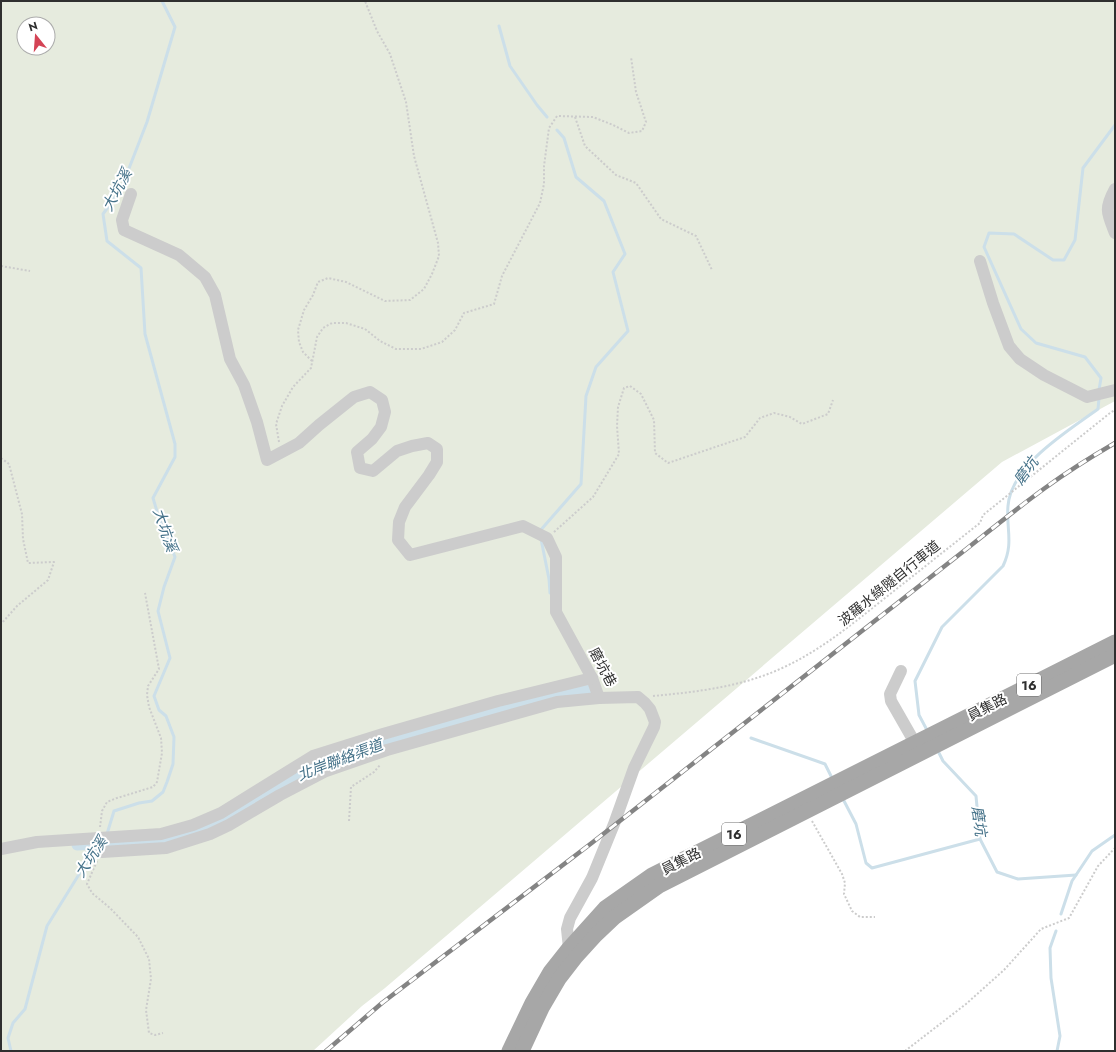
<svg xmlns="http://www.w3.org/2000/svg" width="1116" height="1052" font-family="Jost,'Noto Sans TC',sans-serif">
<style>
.green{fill:#e6ebde;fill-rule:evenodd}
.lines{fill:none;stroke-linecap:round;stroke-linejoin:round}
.stream{stroke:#ccdfe9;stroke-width:3}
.canal{stroke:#ccdfe9;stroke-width:11}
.path{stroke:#ccc;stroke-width:2;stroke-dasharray:2 2;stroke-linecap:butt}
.minor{stroke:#ccc;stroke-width:12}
.major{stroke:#a7a7a7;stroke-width:15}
.rail-casing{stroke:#848484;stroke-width:4.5}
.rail{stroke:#fff;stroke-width:3;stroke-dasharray:9;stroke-linecap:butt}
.labels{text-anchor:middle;stroke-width:4;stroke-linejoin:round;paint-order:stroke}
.shield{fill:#fff;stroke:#6d6d6d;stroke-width:1}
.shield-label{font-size:13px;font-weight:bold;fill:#2f2f2f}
.street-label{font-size:14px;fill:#2f2f2f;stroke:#fff}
.water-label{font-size:15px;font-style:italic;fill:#457289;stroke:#fff}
</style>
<rect width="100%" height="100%" fill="#fff"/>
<!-- green -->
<path class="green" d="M 1,1 L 1115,1 L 1115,401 L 1002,462 L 385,988 L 362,1006 L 313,1051 L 1,1051 ZM 24,24 L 48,24 L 48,48 L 24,48 Z"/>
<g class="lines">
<!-- stream -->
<g class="stream">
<path d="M 499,26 L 510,66 L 537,105 L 547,117"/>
<path d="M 1099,390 L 1101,378 L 1085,357 L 1036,343 L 1021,329 L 984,247 L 989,233 L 1014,234 L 1053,260 L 1064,260 L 1075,240 L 1083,168 L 1115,125"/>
<path d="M 539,532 L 581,484 L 586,396 L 596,367 L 628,331 L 613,272 L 625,254 L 604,201 L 576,177 L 564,138 L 557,130"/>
<path d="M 541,539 L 549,579 L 550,593"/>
<path d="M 928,732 L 919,715 L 915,681 L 942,627 L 1003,566 C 1014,543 1006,529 1008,506 C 1011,465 1068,431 1098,409 L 1099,398"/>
<path d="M 751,738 L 825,764 L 832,778"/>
<path d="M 937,749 L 943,761 L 976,796 L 980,839 L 997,872 L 1018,879 L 1076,875"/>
<path d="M 843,799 L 856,824 L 866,863 L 872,868 L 980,839"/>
<path d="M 107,834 L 114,811 L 139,803 L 152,801 L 163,792 L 167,782 L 173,764 L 174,737 L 166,716 L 159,710 L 154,696 L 170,658 L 158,611 L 164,587 L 175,557 L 159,518 L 153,498 L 175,457 L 175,444 L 145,334 L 141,268 L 107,241 L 103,214 L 121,189 L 147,122 L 175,27 L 162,1"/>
<path d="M 1061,914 L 1072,881 L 1092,851 L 1115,835"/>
<path d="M 1056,931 L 1050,948 L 1051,978 L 1060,1036 L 1057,1051"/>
<path d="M 11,1051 L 8,1038 L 13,1023 L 25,1009 L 47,926 L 91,855 L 103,842"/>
</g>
<!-- canal -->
<path class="canal" d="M 77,845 L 164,841 L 210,828 L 301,773 L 395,740 L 540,699 L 591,690"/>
<!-- path -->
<g class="path">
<path d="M 575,117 L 585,146 L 616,175 L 636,183 L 661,219 L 696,236 L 712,270"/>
<path d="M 1,266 L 30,271"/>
<path d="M 312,361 L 303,352 L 299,342 L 298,330 L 304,310 L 313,295 L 318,282 L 328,278 L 346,282 L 385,301 L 410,300 L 424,289 L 432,274 L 439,256 L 438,243 L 414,156 L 406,102 L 390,54 L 377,31 L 365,1"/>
<path d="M 279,442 L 276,424 L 282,406 L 293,387 L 311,368 L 317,337 L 323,328 L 332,323 L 346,323 L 365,329 L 380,341 L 396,349 L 421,349 L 442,342 L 455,330 L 464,313 L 494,304 L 502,276 L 540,203 L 544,184 L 544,166 L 549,128 L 557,116 L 593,117 L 613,125 L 629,133 L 642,131 L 646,122 L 636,92 L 631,57"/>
<path d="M 1,458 L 9,464 L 22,514 L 23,539 L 28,563 L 54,562 L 48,580 L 17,606 L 1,624"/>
<path d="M 554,532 L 593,497 L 619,454 L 617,426 L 618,407 L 624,388 L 630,386 L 641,394 L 654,420 L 655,453 L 668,463 L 745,437 L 760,418 L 774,413 L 790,417 L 802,424 L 828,414 L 833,400"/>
<path d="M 1,647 L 1,649"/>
<path d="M 653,696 C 696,692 740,687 780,669 C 820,651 851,625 885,598 C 917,573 948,548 980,523 L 983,515 L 1110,413 L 1115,410"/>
<path d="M 349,821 L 351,787 L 374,772 L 380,765"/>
<path d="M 812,821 L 842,874 L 845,883 L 844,894 L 852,911 L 860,917 L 875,917"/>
<path d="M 100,827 L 102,811 L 107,802 L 117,798 L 153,787 L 157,782 L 162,753 L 161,738 L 149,707 L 147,695 L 148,686 L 159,669 L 145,593"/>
<path d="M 97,861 L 87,884 L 92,893 L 110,908 L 138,937 L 149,959 L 151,979 L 146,1010 L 149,1033 L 155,1035 L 163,1033"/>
<path d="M 905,1051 L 966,1004 L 1004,970 L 1041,929 L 1069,918 L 1098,866 L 1115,848"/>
</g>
<!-- minor -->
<g class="minor">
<path d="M 1115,189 C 1104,209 1107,213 1115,233"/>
<path d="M 131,194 L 122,220 L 124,230 L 179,255 L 205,277 L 215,295 L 230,359 L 244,385 L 257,422 L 267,460 L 299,443 L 319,425 L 354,397 L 370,392 L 382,400 L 385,412 L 381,427 L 372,439 L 357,452 L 360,468 L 373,471 L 397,451 L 412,446 L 428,443 L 437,449 L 437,462 L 429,475 L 405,507 L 399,522 L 398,540 L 410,555 L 523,526 L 547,538 L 556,557 L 556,612 L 592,678 L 599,698"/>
<path d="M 980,261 L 993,303 L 1009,346 L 1020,359 L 1044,375 L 1087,397 L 1115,390"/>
<path d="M 901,671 L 890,694 L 891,701 L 919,750"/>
<path d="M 1,849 L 37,842 L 161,834 L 193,825 L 221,813 L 313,756 L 383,734 L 498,701 L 592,678"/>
<path d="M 102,852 L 166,848 L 210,834 L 229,825 L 280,795 L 326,771 L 387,750 L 557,702 L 599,698 L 638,697 L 645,703 L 650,709 L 655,722 L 654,727 L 634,768 L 614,824 L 592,878 L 570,918 L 567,929 L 569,948"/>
</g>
<!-- major -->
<g class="major">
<path d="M 509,1051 L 532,1003 L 550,972 L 569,948 L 605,908 L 652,875 L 1115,642"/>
<path d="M 522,1051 L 542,1008 L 559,979 L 576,957 L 596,935 L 615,917 L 659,886 L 1115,655"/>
</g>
<defs>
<path id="rail" d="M 326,1051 L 382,1003 L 593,842 L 960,554 C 988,532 1016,509 1045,488 C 1067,472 1091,457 1115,443"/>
</defs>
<!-- rail casing -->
<use href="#rail" class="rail-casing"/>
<!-- rail -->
<use href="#rail" class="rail"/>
</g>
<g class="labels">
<!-- shield labels -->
<g class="shield">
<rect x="1017" y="674" width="24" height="22" rx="3"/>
<rect x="722" y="823" width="24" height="22" rx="3"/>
</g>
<g class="shield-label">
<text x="1029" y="690">16</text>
<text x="734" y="839">16</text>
</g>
<!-- street labels -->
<g class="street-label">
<text transform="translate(889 583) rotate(-39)" y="5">波羅水綠隧自行車道</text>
<text transform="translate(603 667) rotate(62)" y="5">磨坑巷</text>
<text transform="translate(987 707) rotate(-27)" y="5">員集路</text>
<text transform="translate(681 861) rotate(-27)" y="5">員集路</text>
</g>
<!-- water labels -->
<g class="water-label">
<text transform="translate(117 190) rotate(-62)" y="5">大坑溪</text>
<text transform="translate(1026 471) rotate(-54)" y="5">磨坑</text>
<text transform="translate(165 530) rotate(71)" y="5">大坑溪</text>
<text transform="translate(340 760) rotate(-21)" y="5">北岸聯絡渠道</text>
<text transform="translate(979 821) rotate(82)" y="5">磨坑</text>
<text transform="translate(91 857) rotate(-56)" y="5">大坑溪</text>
</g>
</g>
<!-- border -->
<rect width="1116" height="1052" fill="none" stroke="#2f2f2f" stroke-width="4"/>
<!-- north arrow -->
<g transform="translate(36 36) rotate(343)"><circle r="19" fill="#ffffff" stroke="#acacac"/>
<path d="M0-3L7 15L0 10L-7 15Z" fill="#d44355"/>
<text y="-6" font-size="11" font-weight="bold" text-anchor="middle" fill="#2f2f2f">N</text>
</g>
</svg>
